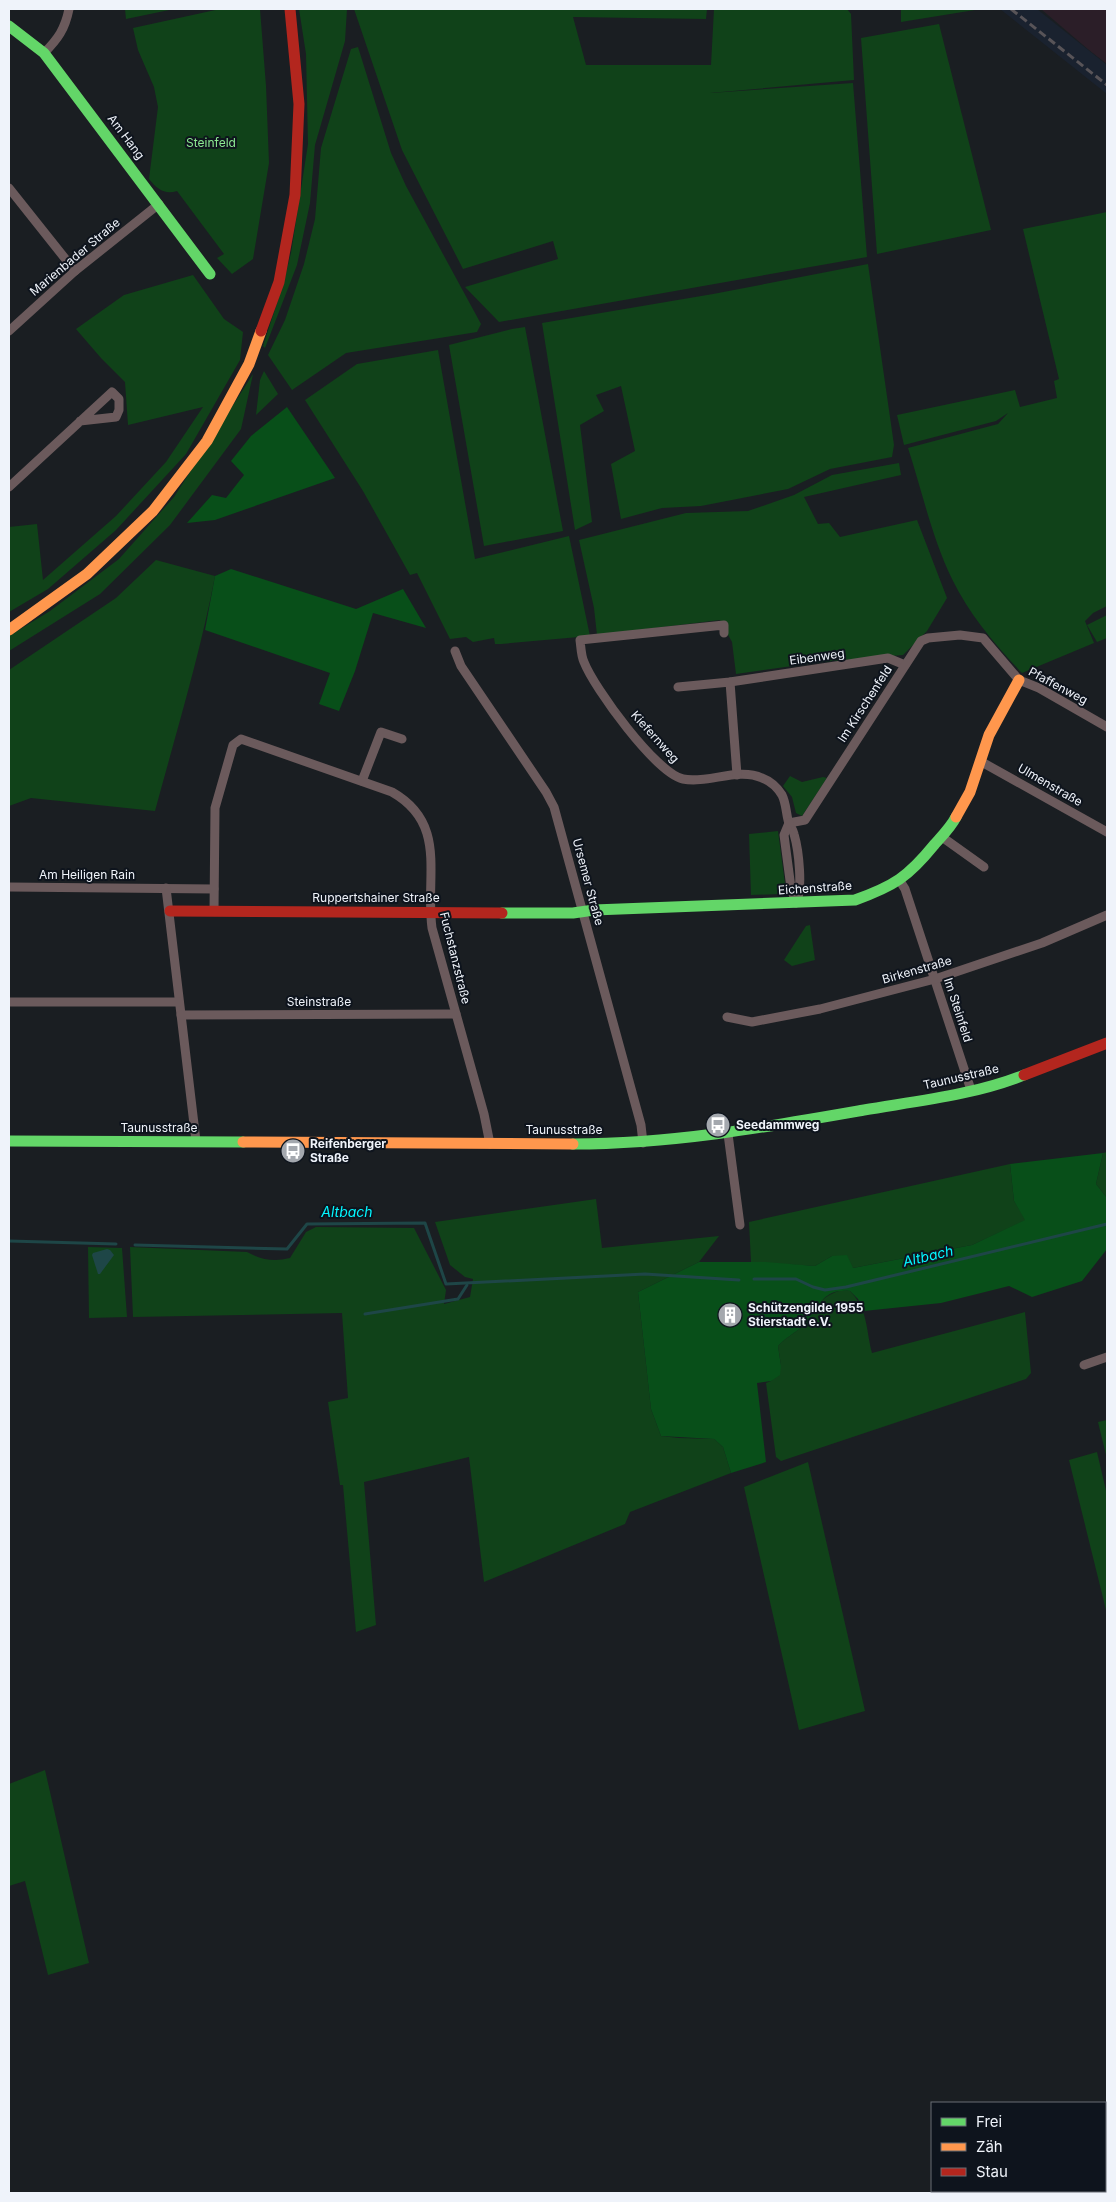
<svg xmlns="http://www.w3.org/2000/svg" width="1116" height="2202" font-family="Inter,sans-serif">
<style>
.commercial{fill:#2b1e28}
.built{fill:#1a222f}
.green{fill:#104219}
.forest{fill:#084f19}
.water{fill:#1e4647}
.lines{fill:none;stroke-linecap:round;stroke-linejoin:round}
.stream{stroke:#1e4647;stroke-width:3}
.street{stroke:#6b5a5c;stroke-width:9}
.fast{stroke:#63d668;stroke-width:11}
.slow{stroke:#ff974d;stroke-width:11}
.jam{stroke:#b3261e;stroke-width:11}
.rail{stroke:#585458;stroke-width:3;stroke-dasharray:8 4;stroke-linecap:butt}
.labels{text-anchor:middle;stroke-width:4;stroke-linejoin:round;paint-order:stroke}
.street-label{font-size:12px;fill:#eff3fa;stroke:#0e141d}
.park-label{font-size:12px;fill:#8cea92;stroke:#0e141d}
.poi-label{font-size:12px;font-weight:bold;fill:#eff3fa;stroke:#0e141d;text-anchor:start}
.water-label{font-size:14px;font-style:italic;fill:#03f7ff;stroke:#0e141d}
</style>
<rect width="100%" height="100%" fill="#1a1e22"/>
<!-- commercial -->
<path class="commercial" d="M 1041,9 L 1107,9 L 1107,64 L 1089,50 Z"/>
<!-- built -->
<path class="built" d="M 1000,9 L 1037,9 L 1107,65 L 1107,94 Z"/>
<!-- green -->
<g class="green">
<path d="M 125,9 L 174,9 L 126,19 Z"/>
<path d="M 220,9 L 260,9 L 266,86 L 269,163 L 253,259 L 232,274 L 217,258 L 224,254 L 177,191 C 165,195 157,189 149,179 L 158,107 L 154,87 L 138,50 L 133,28 Z"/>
<path d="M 299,9 L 347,9 L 345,41 L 315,145 L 310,203 L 297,265 L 265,348 L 263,346 L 283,285 L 291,253 L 308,144 L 306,54 Z"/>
<path d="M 354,9 L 707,9 L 706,19 L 573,17 L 586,65 L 711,65 L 714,9 L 847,9 L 851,14 L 854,80 L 710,93 L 853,83 L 867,257 L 499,322 L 465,287 L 558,259 L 553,241 L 463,269 L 402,150 Z"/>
<path d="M 901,9 L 981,9 L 901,22 Z"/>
<path d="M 939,24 L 991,230 L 877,254 L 861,38 Z"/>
<path d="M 358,47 L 391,153 L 406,186 L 481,324 L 477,332 L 346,353 L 292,390 L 268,355 L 285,320 L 304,264 L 315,219 L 321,148 L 351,49 Z"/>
<path d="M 1107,212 L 1107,606 L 1093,613 L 1085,621 L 1094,643 L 1022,673 C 995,645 969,614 952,579 C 932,538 922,491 908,448 L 998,424 L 1008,413 L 996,421 L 904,445 L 897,415 L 1015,390 L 1020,407 L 1057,398 L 1054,381 L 1059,379 L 1023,229 Z"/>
<path d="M 868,264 L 894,445 L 892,457 L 830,469 L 788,489 L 701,506 L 662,508 L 621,519 L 611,464 L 635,451 L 621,386 L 596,395 L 604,411 L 580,425 L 592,522 L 575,530 L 542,323 L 713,294 Z"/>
<path d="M 193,275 L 224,319 L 243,332 L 240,360 L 186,454 L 116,530 L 48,589 L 9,612 L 9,527 L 37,524 L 43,580 L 116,516 L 166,462 L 203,407 L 128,425 L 125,382 L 101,358 L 76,329 L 124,295 Z"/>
<path d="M 525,327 L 563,531 L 484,546 L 449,345 L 512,329 Z"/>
<path d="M 438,350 L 475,559 L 569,536 L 590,636 L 501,644 L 495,644 L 494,638 L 473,642 L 466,637 L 450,639 L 417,573 L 410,575 L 363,491 L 305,400 L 357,364 Z"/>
<path d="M 264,371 L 278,394 L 256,415 L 260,380 Z"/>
<path d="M 253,374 L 241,429 L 170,525 L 100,594 L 9,651 L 9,636 L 50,611 L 119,559 L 174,497 Z"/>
<path d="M 899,463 L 901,475 L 804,497 L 818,524 L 829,523 L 840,537 L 917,520 L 947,598 L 927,631 L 903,655 L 821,662 L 736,674 L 732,642 L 720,620 L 597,635 L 594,608 L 579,540 L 686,513 L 748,511 L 794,495 L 832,475 Z"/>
<path d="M 156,560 L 215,576 C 200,655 176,733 155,811 L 31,798 L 9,806 L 9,670 L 116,598 Z"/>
<path d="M 1107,615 L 1107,638 L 1097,642 L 1087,625 Z"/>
<path d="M 790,776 L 802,782 L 823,777 L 827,778 L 802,816 L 796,813 L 792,797 L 783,786 Z"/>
<path d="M 778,831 L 785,884 L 781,894 L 751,895 L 749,834 Z"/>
<path d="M 810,925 L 815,960 L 792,966 L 784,960 L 806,926 Z"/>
<path d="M 1107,1152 L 1107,1198 L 1096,1184 L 1103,1153 Z"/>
<path d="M 1010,1164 L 1014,1201 L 1026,1220 L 972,1245 L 853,1268 L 832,1256 L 815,1266 L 751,1262 L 749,1222 Z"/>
<path d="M 596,1199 L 602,1248 L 719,1236 L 699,1262 L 638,1292 L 651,1409 L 661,1436 L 679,1438 L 714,1439 L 723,1447 L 731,1473 L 630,1512 L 625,1524 L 484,1582 L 469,1457 L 364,1482 L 376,1625 L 356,1632 L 343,1485 L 340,1485 L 328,1402 L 348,1398 L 342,1313 L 133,1317 L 130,1247 L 247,1252 C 262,1260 274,1262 290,1258 L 306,1232 L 316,1227 L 414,1228 L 446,1290 L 444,1304 L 470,1297 L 473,1279 L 465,1277 L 450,1265 L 435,1222 Z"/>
<path d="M 88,1247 L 122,1248 L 127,1317 L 89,1318 Z"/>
<path d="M 839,1291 L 850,1291 C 868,1309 866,1330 872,1353 L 1025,1312 L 1031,1373 L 1026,1379 L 781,1461 L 776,1457 L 766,1383 L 771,1381 L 781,1366 L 778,1346 C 785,1338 795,1333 803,1326 C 820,1311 814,1299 839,1291 Z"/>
<path d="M 1107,1420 L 1107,1459 L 1098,1422 Z"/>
<path d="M 1097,1452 L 1107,1495 L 1107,1614 L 1069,1460 Z"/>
<path d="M 808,1462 L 865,1711 L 799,1730 L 744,1487 Z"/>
<path d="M 45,1770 L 89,1963 L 48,1975 L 25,1881 L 9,1886 L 9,1784 Z"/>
</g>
<!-- forest -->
<g class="forest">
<path d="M 287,407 L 335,478 L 215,520 L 187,523 L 212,495 L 226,498 L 244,475 L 231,461 L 251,436 Z"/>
<path d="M 231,569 L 356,609 L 403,589 L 426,628 L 373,613 L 355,671 L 339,711 L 319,704 L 330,673 L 205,630 L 215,576 Z"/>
<path d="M 1103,1153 L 1096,1184 L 1107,1198 L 1107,1249 L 1082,1281 L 1032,1297 L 1009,1286 L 941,1303 L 864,1311 L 858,1299 L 850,1291 C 818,1289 822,1309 803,1326 C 795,1333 785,1338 778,1346 L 781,1366 L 780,1375 L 771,1381 L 757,1383 L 766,1462 L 731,1473 L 723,1447 L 714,1439 L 661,1436 L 651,1409 L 638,1292 L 699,1262 L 766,1262 L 815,1266 L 832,1256 L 847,1255 L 853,1268 L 972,1245 L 1025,1220 L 1014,1201 L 1010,1164 Z"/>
</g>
<!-- water -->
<path class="water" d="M 107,1249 L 110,1250 L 114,1255 L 100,1274 L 98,1274 L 92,1255 L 93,1253 Z"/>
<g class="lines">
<!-- stream -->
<g class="stream">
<path d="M 9,1241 L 116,1244"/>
<path d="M 135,1245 L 287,1249 L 307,1224 L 425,1223 L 446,1284 L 645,1274 L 739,1280"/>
<path d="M 754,1279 L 796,1279 L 813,1287 L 825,1290 L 846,1287 L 1107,1224"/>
<path d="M 365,1314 L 458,1299 L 467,1285"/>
</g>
<!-- street -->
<g class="street">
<path d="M 44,53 C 58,39 65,29 69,9"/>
<path d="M 9,188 L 75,271"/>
<path d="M 9,331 L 75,271 L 159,204"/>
<path d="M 9,487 L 112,392 L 119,399 L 119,410 L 116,417 L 80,421"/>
<path d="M 724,633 L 724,625 L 580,640 C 581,647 581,656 584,662 C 594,688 656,773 683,779 C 708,784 738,767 762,778 C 770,781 777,787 782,795 C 786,803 786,812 788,820 C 789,825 793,829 794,834 C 799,851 803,890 796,903"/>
<path d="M 455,651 L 461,666 L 546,792 L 554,807 L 641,1125 L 643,1143"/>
<path d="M 730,682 L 737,775"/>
<path d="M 678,687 L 730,682 L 888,658 L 905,665"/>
<path d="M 980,761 L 1107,832"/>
<path d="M 362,781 L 381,732 L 402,739"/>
<path d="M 789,823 L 805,820 L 921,641 L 928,638 L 960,635 L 983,638 L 1019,680 L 1039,688 L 1107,727"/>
<path d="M 789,823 L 784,835 L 791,888 L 796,903"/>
<path d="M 942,837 L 984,867"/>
<path d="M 900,881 L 905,889 L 971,1090"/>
<path d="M 9,887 L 214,889"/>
<path d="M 166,888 L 196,1141"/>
<path d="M 214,911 L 215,808 L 233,745 L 241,739 L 392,792 C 448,824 425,875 432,928 L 484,1114 L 490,1144"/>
<path d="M 9,1002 L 179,1002"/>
<path d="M 181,1015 L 456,1014"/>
<path d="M 727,1017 L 752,1022 L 820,1009 L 935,979 L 1042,943 L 1107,915"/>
<path d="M 728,1134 L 740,1225"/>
<path d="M 1084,1365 L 1107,1357"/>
</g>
<!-- fast -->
<g class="fast">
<path d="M 9,26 L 44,53 L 210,274"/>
<path d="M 502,913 L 573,913 L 594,910 L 855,900 C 894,886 908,877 934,845 C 942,836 951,827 956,817"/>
<path d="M 9,1141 L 243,1142"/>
<path d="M 573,1144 C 672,1144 767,1127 864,1110 C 917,1101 974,1095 1024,1075"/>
</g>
<!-- slow -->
<g class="slow">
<path d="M 9,630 L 87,574 L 153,511 L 207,441 L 249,364 L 261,331"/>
<path d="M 956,817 L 970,792 L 989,735 L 1019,680"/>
<path d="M 243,1142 L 573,1144"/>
</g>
<!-- jam -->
<g class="jam">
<path d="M 261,331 L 279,282 L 295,195 L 299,104 L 290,9"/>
<path d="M 170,911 L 502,913"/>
<path d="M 1024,1075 L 1107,1043"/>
</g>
<!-- rail -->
<path class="rail" d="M 1011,9 L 1107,85"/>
</g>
<!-- icons -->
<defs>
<symbol id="bus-disc" viewBox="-11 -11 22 22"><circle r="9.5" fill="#a4a8ae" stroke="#0e141d"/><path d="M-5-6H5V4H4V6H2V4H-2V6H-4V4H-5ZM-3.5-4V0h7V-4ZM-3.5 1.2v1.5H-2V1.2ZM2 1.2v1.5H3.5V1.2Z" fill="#fff"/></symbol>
<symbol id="building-disc" viewBox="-11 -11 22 22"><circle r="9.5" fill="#a4a8ae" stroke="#0e141d"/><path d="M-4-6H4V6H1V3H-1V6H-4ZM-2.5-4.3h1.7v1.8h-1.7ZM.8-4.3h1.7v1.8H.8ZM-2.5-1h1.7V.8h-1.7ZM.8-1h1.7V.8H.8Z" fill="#fff"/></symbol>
</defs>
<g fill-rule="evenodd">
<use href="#bus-disc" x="704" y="1111" width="28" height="28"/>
<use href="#bus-disc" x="279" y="1137" width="28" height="28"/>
<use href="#building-disc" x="716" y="1301" width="28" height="28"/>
</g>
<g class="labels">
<!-- street labels -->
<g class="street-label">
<text transform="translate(126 137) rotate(53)" y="4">Am Hang</text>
<text transform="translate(75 257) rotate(-40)" y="4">Marienbader Straße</text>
<text transform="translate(817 657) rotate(-8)" y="4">Eibenweg</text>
<text transform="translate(1058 686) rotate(28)" y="4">Pfaffenweg</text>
<text transform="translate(865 704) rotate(-57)" y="4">Im Kirschenfeld</text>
<text transform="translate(655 737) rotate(48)" y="4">Kiefernweg</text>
<text transform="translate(1050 785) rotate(30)" y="4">Ulmenstraße</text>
<text x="87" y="879">Am Heiligen Rain</text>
<text transform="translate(588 882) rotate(75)" y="4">Ursemer Straße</text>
<text transform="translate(815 888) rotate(-4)" y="4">Eichenstraße</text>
<text x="376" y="902">Ruppertshainer Straße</text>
<text transform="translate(455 958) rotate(76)" y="4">Fuchstanzstraße</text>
<text transform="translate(917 970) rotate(-16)" y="4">Birkenstraße</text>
<text x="319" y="1006">Steinstraße</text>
<text transform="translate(958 1010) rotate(72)" y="4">Im Steinfeld</text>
<text transform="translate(961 1077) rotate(-13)" y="4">Taunusstraße</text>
<text x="159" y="1132">Taunusstraße</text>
<text x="564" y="1134">Taunusstraße</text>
</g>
<!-- park labels -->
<g class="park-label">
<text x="211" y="147">Steinfeld</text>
</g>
<!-- poi labels -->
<g class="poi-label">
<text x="736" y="1129">Seedammweg</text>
<text x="310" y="1148">Reifenberger<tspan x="310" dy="14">Straße</tspan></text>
<text x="748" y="1312">Schützengilde 1955<tspan x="748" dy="14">Stierstadt e.V.</tspan></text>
</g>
<!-- water labels -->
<g class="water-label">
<text x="347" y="1217">Altbach</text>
<text transform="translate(928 1256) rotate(-13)" y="5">Altbach</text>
</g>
</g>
<!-- border -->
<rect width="1116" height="2202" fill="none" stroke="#eff3fa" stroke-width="20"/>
<!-- legend -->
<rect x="931" y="2102" width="175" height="90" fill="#0e141d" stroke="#686d75"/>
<rect x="941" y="2118" width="25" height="8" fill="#63d668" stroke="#686d75"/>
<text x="976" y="2127" font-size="15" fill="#eff3fa">Frei</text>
<rect x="941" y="2143" width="25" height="8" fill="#ff974d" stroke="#686d75"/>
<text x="976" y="2152" font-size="15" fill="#eff3fa">Zäh</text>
<rect x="941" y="2168" width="25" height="8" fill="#b3261e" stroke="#686d75"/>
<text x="976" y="2177" font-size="15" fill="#eff3fa">Stau</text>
</svg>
